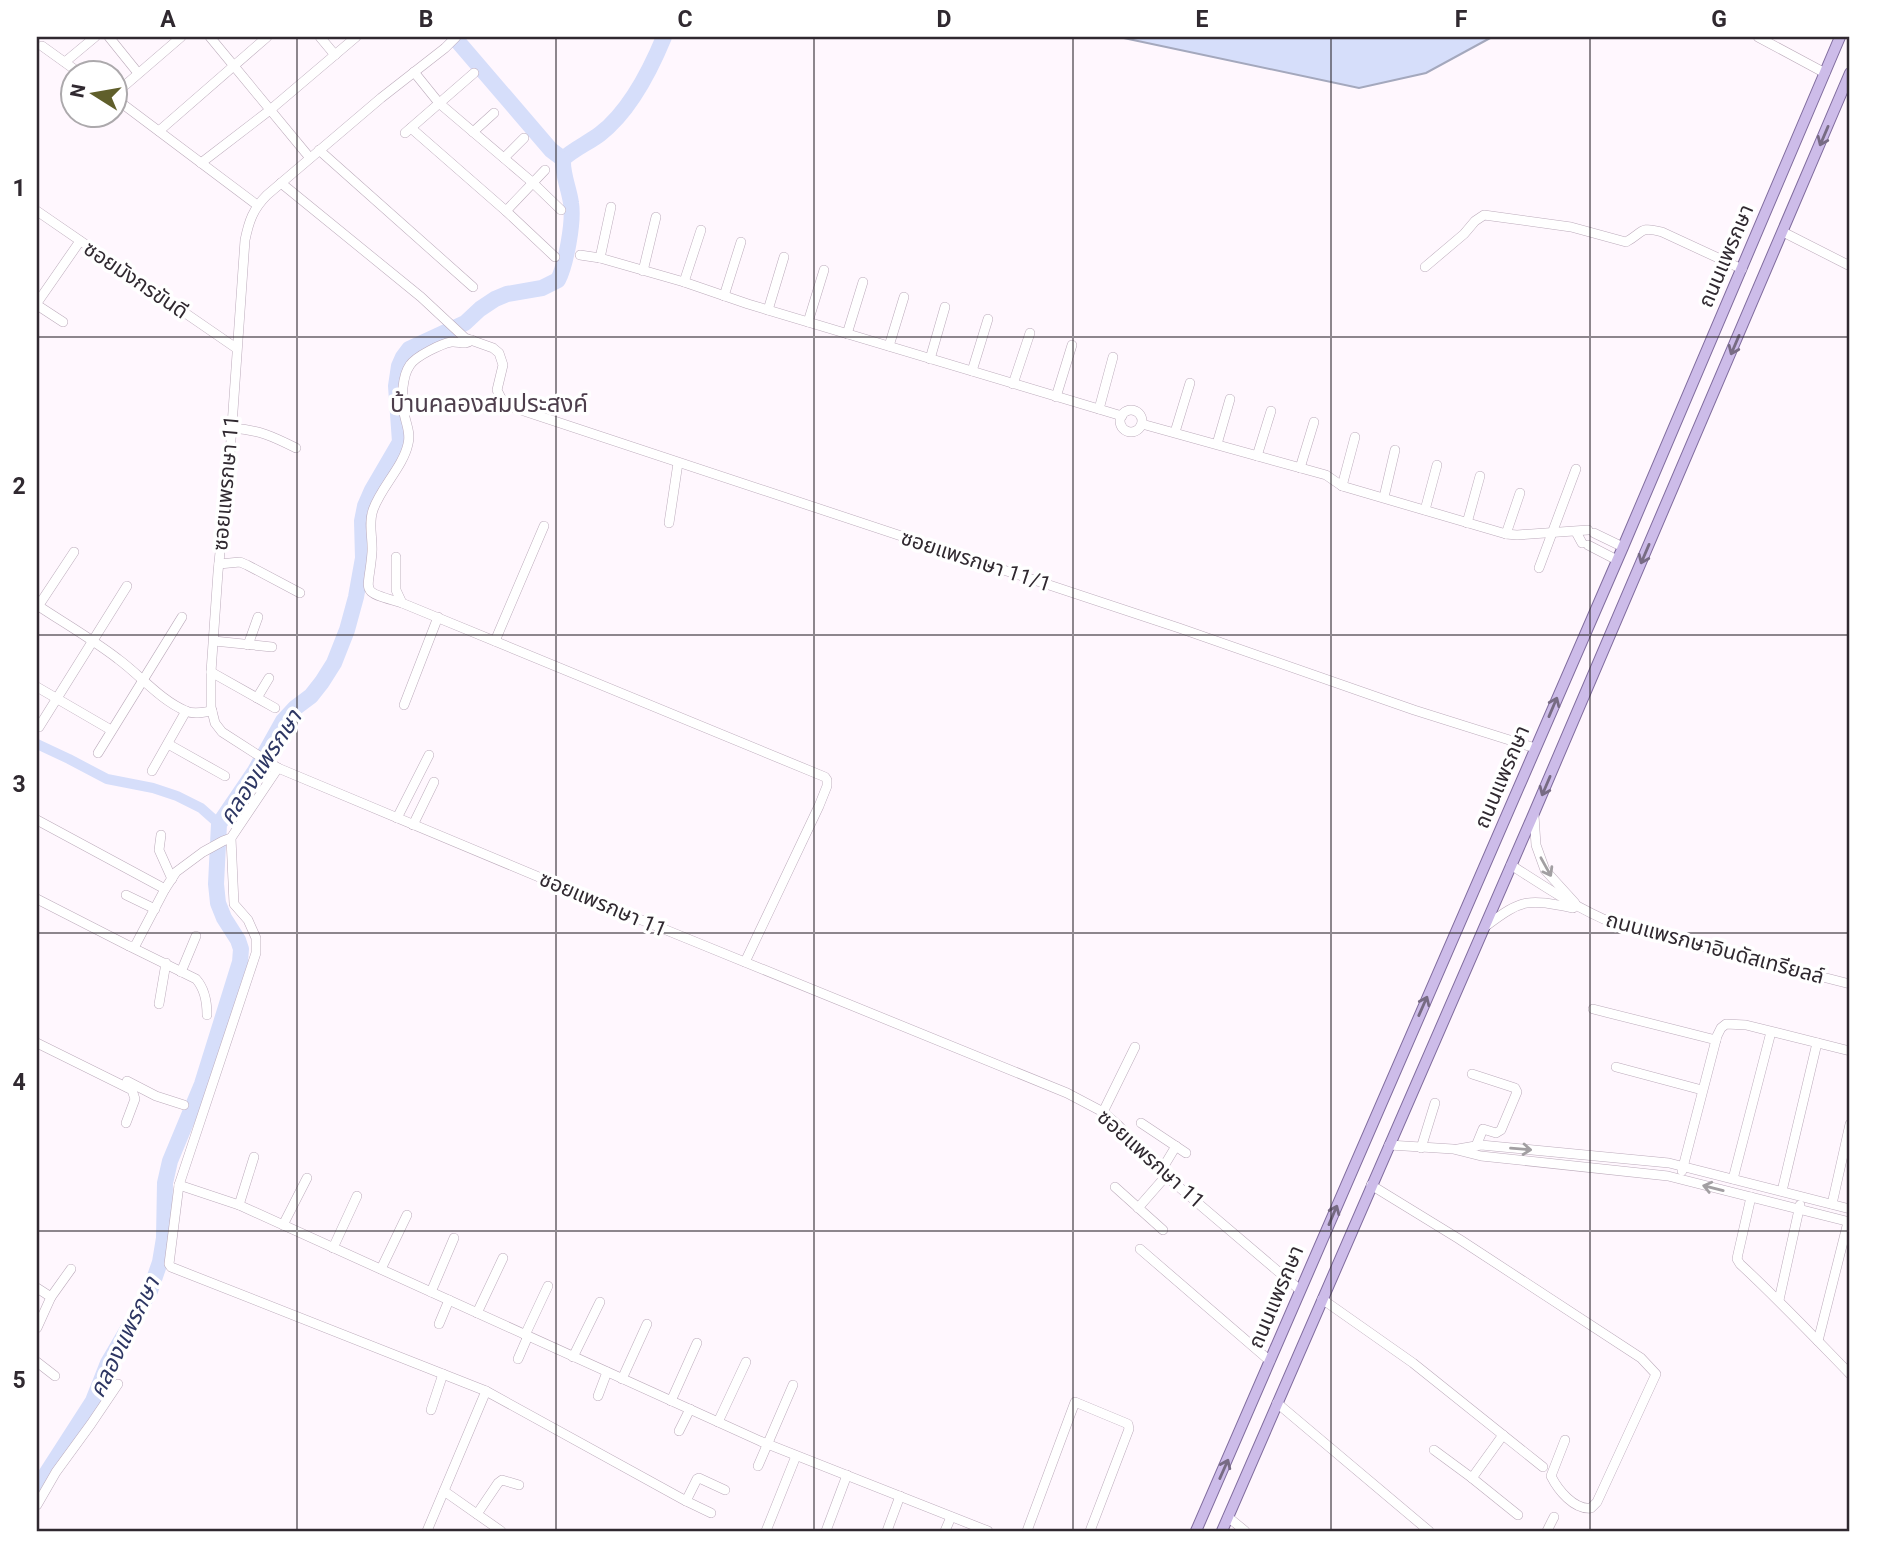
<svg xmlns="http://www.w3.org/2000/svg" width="1887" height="1568" font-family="Roboto,'Noto Sans Thai',sans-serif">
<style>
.water{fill:#d6defa;stroke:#a4a8bd;stroke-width:2}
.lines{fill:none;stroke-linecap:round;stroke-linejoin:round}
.canal{stroke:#d6defa;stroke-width:10}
.river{stroke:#d6defa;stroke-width:16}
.minor-casing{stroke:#bcabbb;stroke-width:10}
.major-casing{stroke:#806c9e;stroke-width:12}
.minor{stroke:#fff;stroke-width:9}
.major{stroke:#cdbce9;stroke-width:10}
.oneway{stroke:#776b83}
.oneway2{stroke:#a29fa2}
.grid{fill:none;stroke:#302930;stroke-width:2;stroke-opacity:0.55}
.labels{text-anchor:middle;stroke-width:7;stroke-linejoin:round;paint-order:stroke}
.street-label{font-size:21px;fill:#302930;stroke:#fff}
.water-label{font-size:23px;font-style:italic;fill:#2d3663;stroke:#fff}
.quarter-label{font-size:24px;fill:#4d3e4c;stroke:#fff}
.neatline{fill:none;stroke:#302930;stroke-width:2.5}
.grid-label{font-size:23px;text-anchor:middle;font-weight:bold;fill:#302930}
</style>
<rect width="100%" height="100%" fill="#fff7fe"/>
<!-- water -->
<path class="water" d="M 1119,37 L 1492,37 L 1426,73 L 1359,88 Z"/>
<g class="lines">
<!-- canal -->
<path class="canal" d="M 37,744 L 69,759 L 107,779 L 153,788 L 177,796 L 201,808 L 219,824"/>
<!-- river -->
<g class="river">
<path d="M 454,37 L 551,150 L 563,159"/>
<path d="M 563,159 C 574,149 588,143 600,134 C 630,111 650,71 664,37"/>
<path d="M 37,1488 L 93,1401 L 108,1363 L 150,1291 L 160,1262 L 164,1238 L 165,1183 L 170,1161 L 202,1084 L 240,962 L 241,949 L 238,940 L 224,918 L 218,903 L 216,884 L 219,824 L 255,771 L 283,721 L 295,708 L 311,696 L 322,682 L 334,663 L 347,630 L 356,597 L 363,558 L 362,521 L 365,506 L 372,490 L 400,442 L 396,386 L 399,366 L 403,357 L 409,349 L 465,323 L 480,309 L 495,299 L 507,294 L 542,288 L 558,280 C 566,264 574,222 571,203 C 569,188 562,174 563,159"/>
</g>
<defs>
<g id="minor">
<path d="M 109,37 L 138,73"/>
<path d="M 210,37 L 310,158"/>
<path d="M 320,37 L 335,55"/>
<path d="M 456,37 L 445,48 L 381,98 L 267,195 C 253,209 249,221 245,240 L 230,454 L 218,572 L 211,672 L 211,707 L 215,723 L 222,732 L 278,768 L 644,921 L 1067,1093 L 1103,1112 L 1118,1125 L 1166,1176 L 1300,1290"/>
<path d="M 1758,37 L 1825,73"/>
<path d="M 42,46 L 81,74"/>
<path d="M 65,62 L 95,37"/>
<path d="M 414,72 L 439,103 L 532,182 L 561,210"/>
<path d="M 116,93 L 181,37"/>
<path d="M 116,99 L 257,205"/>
<path d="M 411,128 L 506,211 L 555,257"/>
<path d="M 159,131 L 267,37"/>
<path d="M 473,132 L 494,113"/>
<path d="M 405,133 L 474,73"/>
<path d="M 319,150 L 473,287"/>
<path d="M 504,158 L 524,138"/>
<path d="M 201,163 L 270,110 L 356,37"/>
<path d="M 281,183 L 421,297 L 465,338 L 493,348 L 499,353 L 503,365 L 497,390 L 503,402 L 509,406 L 1179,628 L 1414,710 L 1535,748"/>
<path d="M 37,211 L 236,348"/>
<path d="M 506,211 L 545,170"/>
<path d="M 1783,232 L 1850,266"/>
<path d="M 580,255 L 600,258 L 684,282 L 748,304 L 1122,416"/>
<path d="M 600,258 L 611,207"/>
<path d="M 1425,267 L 1464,234 L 1475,221 L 1484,215 L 1571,227 L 1626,242 C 1644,232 1639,226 1662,232 L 1742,269"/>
<path d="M 643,271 L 656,217"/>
<path d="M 684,282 L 701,230"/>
<path d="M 724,296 L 741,242"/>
<path d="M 37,303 L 80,241"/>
<path d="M 37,305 L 63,322"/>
<path d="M 768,310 L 784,257"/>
<path d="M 808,322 L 824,270"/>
<path d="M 847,334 L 863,282"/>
<path d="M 889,346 L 904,297"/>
<path d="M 930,359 L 945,307"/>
<path d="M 972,371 L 988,319"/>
<path d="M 1013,384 L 1030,333"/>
<path d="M 1056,397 L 1072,345"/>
<path d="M 1099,409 L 1113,357"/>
<circle cx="1131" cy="421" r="11"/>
<path d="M 1142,424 L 1326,475 L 1342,486 L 1506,534 L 1517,535 L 1588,530"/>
<path d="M 232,428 C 259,430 272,436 296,448"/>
<path d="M 1175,432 L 1190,383"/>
<path d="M 1217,444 L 1230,399"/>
<path d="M 1257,456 L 1271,411"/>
<path d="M 1300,468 L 1314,422"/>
<path d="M 1342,486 L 1355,437"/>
<path d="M 1384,497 L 1395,450"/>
<path d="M 1425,510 L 1437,465"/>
<path d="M 669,523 L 678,463"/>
<path d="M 1467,523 L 1480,476"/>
<path d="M 1576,532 L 1582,543"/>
<path d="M 1594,533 L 1623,547"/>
<path d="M 1506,534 L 1520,493"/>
<path d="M 1588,545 L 1617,560"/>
<path d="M 396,557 L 396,590 L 402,603 L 825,777 L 827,780 L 827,786 L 819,806 L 745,962"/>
<path d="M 219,564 L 240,562 L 247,565 L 300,593"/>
<path d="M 1539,568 L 1576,469"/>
<path d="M 402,603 C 357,590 369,594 372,552 C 373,538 368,524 373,510 C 381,487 403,467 408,444 C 411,433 406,424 404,413 C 401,400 402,376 410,365 C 416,356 441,344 451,342 C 460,341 464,346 472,340"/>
<path d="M 37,605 C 64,623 92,639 118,659 C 140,675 160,700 186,711 C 194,715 204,712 212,711"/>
<path d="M 37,608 L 74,552"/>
<path d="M 214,641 L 272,647"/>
<path d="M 495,641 L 544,526"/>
<path d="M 248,645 L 258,617"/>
<path d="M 211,672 L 275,708"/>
<path d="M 37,687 L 111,730"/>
<path d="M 257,698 L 269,678"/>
<path d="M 404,705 L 438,617"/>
<path d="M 39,727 L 127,586"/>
<path d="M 168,744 L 225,776"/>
<path d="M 98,753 L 182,617"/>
<path d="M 278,768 L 231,838 L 234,904 L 248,920 L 256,938 L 256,953 L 179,1185 L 169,1264 L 171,1267 L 486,1391 L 686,1501 L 697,1479 L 699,1478 L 725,1490"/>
<path d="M 152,771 L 186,711"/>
<path d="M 1534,815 L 1536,845 L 1545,870 L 1575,903"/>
<path d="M 397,818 L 429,755"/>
<path d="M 37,820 L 165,889"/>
<path d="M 413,825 L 434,782"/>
<path d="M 161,835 L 159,850 L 172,879"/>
<path d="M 1511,865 C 1545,887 1578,909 1615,924 L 1850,984"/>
<path d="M 126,895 L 155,909"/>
<path d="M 37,899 L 129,946 L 135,946 L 165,889 L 176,872 L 203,852 L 223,841 L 231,838"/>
<path d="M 1486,926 C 1523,898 1528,899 1573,908"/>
<path d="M 129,946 L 196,979 C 205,989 207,1002 207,1015"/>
<path d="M 181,972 L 196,936"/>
<path d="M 159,1004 L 166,963"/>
<path d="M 1593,1009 L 1716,1040"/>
<path d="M 37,1043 L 132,1090 L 135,1099 L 126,1123"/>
<path d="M 1616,1067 L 1702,1090"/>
<path d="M 1472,1074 L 1515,1088 L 1517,1092 L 1501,1130 L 1496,1133 L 1483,1129 L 1476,1146"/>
<path d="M 127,1081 L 156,1096 L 184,1105"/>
<path d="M 1103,1112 L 1135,1047"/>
<path d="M 1141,1123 L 1186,1153"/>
<path d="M 1389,1145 L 1453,1149 L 1481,1156 L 1668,1176 L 1850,1222"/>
<path d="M 1421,1148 L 1435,1103"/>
<path d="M 1458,1149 L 1481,1145 L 1669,1163 L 1850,1209"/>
<path d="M 1161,1171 L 1176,1146"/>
<path d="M 1682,1171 L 1717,1036 L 1721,1028 L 1726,1024 L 1746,1025 L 1850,1051"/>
<path d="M 1733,1179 L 1771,1032"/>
<path d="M 179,1185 L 239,1205 L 760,1441 L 988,1531"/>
<path d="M 1371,1185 L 1459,1239 L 1641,1358 L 1656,1374 L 1597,1502 L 1591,1508 C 1574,1510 1558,1490 1551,1476 L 1565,1440"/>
<path d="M 1115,1187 L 1163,1230"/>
<path d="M 1782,1191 L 1817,1043"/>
<path d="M 1751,1197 L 1738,1254 L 1737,1259 L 1740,1264 C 1778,1299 1814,1337 1850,1374"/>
<path d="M 1832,1204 L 1850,1124"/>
<path d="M 239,1205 L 254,1157"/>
<path d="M 1138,1208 L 1166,1176"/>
<path d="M 283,1225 L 307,1178"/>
<path d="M 333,1248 L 357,1196"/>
<path d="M 1140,1249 L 1270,1361"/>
<path d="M 381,1269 L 407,1215"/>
<path d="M 37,1288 L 51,1297 L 37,1328"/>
<path d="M 431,1292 L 454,1238"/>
<path d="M 51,1297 L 71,1269"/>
<path d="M 1322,1299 L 1413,1363 L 1543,1467"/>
<path d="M 1779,1300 L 1800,1205"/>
<path d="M 477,1313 L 503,1258"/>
<path d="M 439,1324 L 449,1300"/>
<path d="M 525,1335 L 548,1286"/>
<path d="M 1818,1341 L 1848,1222"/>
<path d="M 573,1357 L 600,1302"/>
<path d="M 518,1359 L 528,1336"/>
<path d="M 37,1362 L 55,1376"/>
<path d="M 622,1379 L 647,1324"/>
<path d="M 598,1396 L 607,1372"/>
<path d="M 671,1401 L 697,1343"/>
<path d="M 1277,1403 L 1429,1531"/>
<path d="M 431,1410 L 443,1374"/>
<path d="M 718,1422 L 746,1362"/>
<path d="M 679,1431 L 690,1409"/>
<path d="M 1503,1435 L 1472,1478 L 1518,1515"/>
<path d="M 1434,1450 L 1472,1478"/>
<path d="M 758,1466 L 793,1385"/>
<path d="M 444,1491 L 501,1531"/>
<path d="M 686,1501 L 711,1513"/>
<path d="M 37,1505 L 56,1472 L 91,1424 L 118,1384"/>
<path d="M 477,1514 L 498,1483 L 502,1480 L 519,1485"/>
<path d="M 1228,1517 L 1245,1531"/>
<path d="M 427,1531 L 486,1391"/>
<path d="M 766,1531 L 796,1456"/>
<path d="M 826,1531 L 847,1475"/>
<path d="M 887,1531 L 900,1496"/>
<path d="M 945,1531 L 951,1517"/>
<path d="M 1027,1531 L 1075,1402 L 1128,1424 L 1129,1429 L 1090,1531"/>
<path d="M 1547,1531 L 1554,1517"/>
</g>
<g id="major">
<path d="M 1196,1531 L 1623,547 L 1840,37"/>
<path d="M 1222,1531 L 1534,813 L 1850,73"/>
</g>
</defs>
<!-- minor casing -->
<use href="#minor" class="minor-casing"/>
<!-- major casing -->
<use href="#major" class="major-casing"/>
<!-- minor -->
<use href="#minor" class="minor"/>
<!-- major -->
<use href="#major" class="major"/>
</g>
<!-- one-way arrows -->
<defs><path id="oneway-shaft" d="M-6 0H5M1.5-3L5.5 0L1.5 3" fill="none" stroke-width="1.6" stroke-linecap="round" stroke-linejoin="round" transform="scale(1.75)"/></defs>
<g class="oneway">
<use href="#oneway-shaft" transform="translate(1824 136) rotate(113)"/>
<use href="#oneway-shaft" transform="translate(1735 345) rotate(113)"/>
<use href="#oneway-shaft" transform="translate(1645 554) rotate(113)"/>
<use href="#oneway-shaft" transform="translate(1553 707) rotate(-67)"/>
<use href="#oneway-shaft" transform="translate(1546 786) rotate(113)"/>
<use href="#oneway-shaft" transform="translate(1423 1006) rotate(-66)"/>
<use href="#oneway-shaft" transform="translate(1333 1215) rotate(-67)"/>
<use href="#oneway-shaft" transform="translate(1224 1469) rotate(-66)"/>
</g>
<g class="oneway2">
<use href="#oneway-shaft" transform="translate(1546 867) rotate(61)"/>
<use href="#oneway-shaft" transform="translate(1521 1149) rotate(5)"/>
<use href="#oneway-shaft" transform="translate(1713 1188) rotate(-166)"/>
</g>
<!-- grid -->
<path class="grid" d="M 297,37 L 297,1531M 556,37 L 556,1531M 814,37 L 814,1531M 1073,37 L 1073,1531M 1331,37 L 1331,1531M 1590,37 L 1590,1531M 37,337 L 1850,337M 37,635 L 1850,635M 37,933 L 1850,933M 37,1231 L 1850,1231"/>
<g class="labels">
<!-- street labels -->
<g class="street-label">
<text transform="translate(1726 256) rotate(-67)" y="7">ถนนแพรกษา</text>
<text transform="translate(136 280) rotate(34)" y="7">ซอยมังกรขันดี</text>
<text transform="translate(226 483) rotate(-85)" y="7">ซอยแพรกษา 11</text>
<text transform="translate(976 561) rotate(18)" y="7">ซอยแพรกษา 11/1</text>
<text transform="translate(1502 777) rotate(-67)" y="7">ถนนแพรกษา</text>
<text transform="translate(603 904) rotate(23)" y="7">ซอยแพรกษา 11</text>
<text transform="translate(1715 948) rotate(15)" y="7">ถนนแพรกษาอินดัสเทรียลล์</text>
<text transform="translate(1151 1159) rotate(42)" y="7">ซอยแพรกษา 11</text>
<text transform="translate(1276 1297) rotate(-67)" y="7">ถนนแพรกษา</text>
</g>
<!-- water labels -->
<g class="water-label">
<text transform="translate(260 767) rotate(-57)" y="8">คลองแพรกษา</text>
<text transform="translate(124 1337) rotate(-64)" y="8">คลองแพรกษา</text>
</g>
<!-- quarter labels -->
<g class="quarter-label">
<text x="489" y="412">บ้านคลองสมประสงค์</text>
</g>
</g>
<!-- border -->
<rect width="1887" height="1568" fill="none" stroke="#ffffff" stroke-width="77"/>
<!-- north arrow -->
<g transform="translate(94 94) rotate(281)"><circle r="33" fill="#ffffff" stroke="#aca9ac" stroke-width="2"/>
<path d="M0-5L12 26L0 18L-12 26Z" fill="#605f2b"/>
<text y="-10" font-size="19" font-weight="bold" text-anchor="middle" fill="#302930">N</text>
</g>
<rect x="38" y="38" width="1810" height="1492" class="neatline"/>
<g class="grid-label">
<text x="168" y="27">A</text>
<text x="426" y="27">B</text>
<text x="685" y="27">C</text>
<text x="944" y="27">D</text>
<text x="1202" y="27">E</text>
<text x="1461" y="27">F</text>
<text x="1719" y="27">G</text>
<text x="19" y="196">1</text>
<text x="19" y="494">2</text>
<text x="19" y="792">3</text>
<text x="19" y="1090">4</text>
<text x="19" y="1388">5</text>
</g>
</svg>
